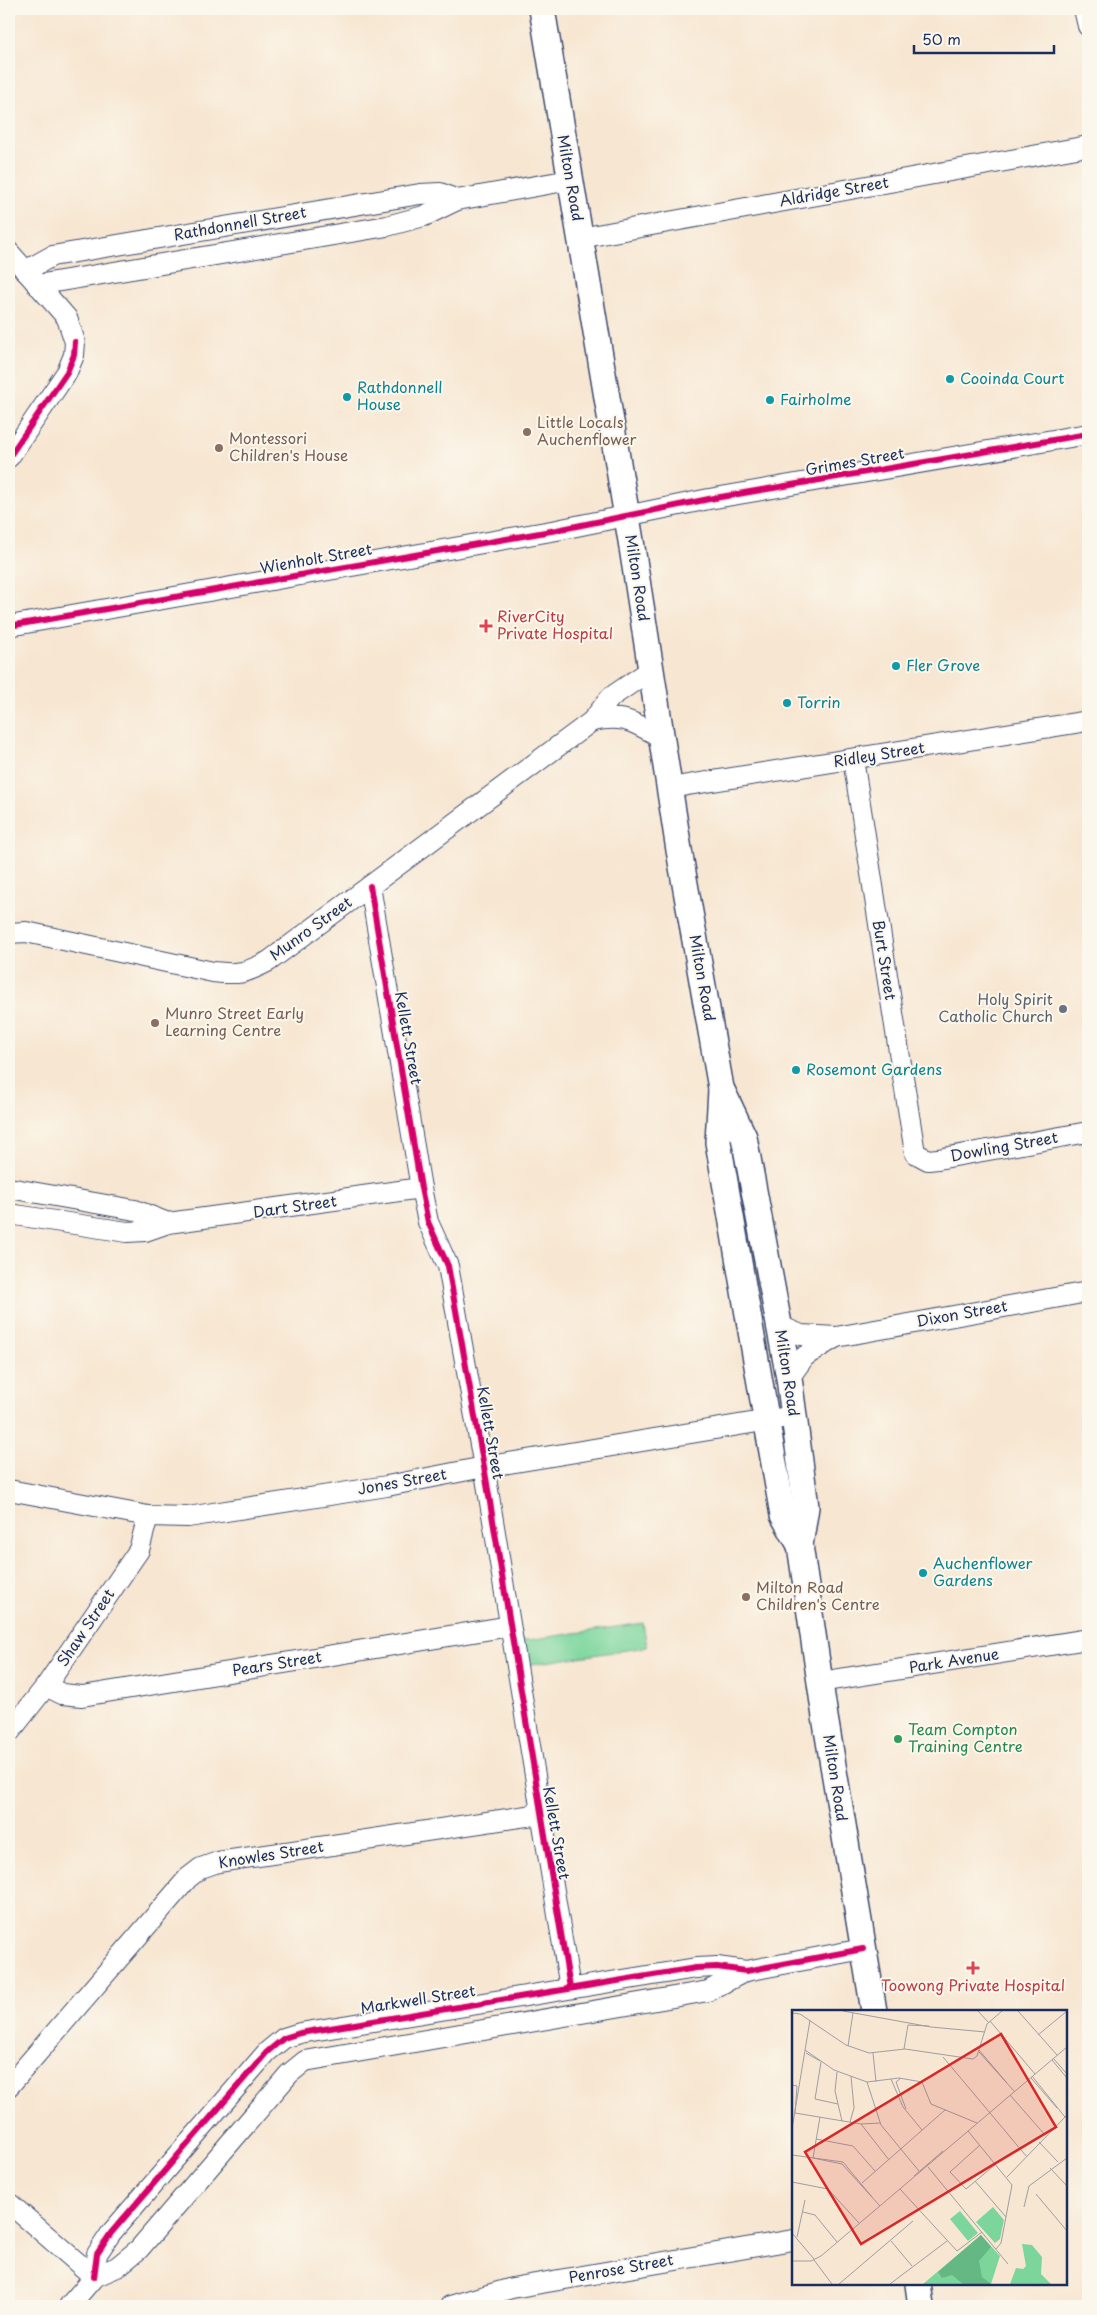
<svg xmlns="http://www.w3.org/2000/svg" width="1097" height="2315" font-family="'Playpen Sans',sans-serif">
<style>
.green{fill:#7cd69c;stroke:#4c827d}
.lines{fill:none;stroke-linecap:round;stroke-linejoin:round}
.minor-casing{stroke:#3c4a6f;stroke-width:22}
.major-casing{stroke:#3c4a6f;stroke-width:28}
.minor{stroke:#fff;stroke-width:20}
.major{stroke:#fff;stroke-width:25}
.cycleway-casing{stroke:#fbf7ec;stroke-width:9}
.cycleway{stroke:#d6006c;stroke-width:6}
.culture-dot{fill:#0f9aa8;stroke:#fbf7ec;stroke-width:2}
.education-dot{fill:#8d6e63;stroke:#fbf7ec;stroke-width:2}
.health-dot{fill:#e0444e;stroke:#fbf7ec;stroke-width:2}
.worship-dot{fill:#6b7280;stroke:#fbf7ec;stroke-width:2}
.leisure-dot{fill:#2e9e5b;stroke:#fbf7ec;stroke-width:2}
.labels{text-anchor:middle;stroke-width:4;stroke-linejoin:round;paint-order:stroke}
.street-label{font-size:15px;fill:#1b2f5e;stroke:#fbf7ec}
.culture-label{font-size:15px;fill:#0d838f;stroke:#fbf7ec;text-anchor:start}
.education-label{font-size:15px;fill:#785e54;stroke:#fbf7ec;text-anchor:start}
.health-label{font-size:15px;fill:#be3a42;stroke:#fbf7ec;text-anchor:start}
.worship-label{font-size:15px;fill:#5b616d;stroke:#fbf7ec;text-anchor:end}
.leisure-label{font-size:15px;fill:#27864d;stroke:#fbf7ec;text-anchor:start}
.inset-road{fill:none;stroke:#9f9da3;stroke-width:1}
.view{fill:#d62828;fill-opacity:0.15;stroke:#d62828;stroke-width:2.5}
.inset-edge{fill:none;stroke:#1b2f5e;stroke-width:2.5}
</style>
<rect width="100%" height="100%" fill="#fbf7ec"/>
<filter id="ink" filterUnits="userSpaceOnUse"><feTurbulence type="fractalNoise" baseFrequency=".02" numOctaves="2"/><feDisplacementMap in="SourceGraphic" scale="10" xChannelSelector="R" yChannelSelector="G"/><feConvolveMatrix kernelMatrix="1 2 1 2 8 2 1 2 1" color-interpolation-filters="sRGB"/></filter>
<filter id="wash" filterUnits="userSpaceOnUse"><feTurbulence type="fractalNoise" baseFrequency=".0096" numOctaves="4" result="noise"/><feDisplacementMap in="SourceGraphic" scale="20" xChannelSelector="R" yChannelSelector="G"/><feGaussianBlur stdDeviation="1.12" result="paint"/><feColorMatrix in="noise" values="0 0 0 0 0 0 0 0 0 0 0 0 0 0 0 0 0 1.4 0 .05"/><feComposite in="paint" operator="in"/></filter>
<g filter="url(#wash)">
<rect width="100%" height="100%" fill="#f7e6d1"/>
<!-- green -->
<path class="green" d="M 643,1623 L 647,1647 L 525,1665 L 521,1641 Z"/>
</g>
<g filter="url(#ink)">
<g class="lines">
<defs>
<g id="minor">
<path d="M 1084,9 L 1088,26"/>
<path d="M 580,238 L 1088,146"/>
<path d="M 9,252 L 67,318 L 75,342 L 74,355 L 67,372 L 9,457"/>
<path d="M 25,271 L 52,256 L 420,194 L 440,193 L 457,200"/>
<path d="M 37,285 L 387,226 L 424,216 L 457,200 L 570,180"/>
<path d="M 9,626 L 557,530 L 709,499 L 1088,434"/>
<path d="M 592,721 C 627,714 633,723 663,738"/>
<path d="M 853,759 L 915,1153 L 928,1160 L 938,1159 L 1088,1132"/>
<path d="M 669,788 L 1088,721"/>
<path d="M 370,886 L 421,1188 L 428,1222 L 448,1266 L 486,1478 L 570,1988"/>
<path d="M 9,933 L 26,932 L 213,972 C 240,975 246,973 269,961 L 592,721 L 611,697 L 652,669"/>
<path d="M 9,1188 L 135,1210 L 168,1223"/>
<path d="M 9,1214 L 127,1232 L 145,1231 L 168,1223 L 421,1188"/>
<path d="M 780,1326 L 801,1335 L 836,1337 L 1088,1292"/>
<path d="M 789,1378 L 805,1356 L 836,1337"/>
<path d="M 9,1490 L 148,1516 L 188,1517 L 387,1486 L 484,1467 L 794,1416"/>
<path d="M 820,1682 L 1088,1639"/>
<path d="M 46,1686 L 62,1694 L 82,1696 L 510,1626"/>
<path d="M 9,1733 L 46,1686 L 139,1550 L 148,1516"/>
<path d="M 9,2086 L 188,1878 L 201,1868 L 218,1862 L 540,1814"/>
<path d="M 9,2203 L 94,2277"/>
<path d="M 94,2277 L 97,2254 L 111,2233 L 267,2052 L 284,2038 L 300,2033 L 696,1968 L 717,1967 L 746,1971 L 863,1949"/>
<path d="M 69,2306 L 94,2277 L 117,2267 L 139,2249 L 289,2074 L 305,2061 L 708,1991 L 746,1971"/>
<path d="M 450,2306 L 512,2288 L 793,2240"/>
</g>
<g id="major">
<path d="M 542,9 L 631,541 L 679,850 L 721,1088 L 744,1137 L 789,1378 L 806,1507 L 800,1545 L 825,1717 L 874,2011"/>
<path d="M 721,1090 L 718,1142 L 783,1515 L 800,1545"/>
<path d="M 918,2284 L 921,2306"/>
</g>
</defs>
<!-- minor casing -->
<use href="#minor" class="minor-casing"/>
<!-- major casing -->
<use href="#major" class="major-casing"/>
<!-- minor -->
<use href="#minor" class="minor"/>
<!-- major -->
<use href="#major" class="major"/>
<defs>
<g id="cycleway">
<path d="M 9,457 L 67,372 L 74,355 L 75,342"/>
<path d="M 9,626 L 557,530 L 709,499 L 1088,434"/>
<path d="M 370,886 L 421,1188 L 428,1222 L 448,1266 L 486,1478 L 570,1988"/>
<path d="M 94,2277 L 97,2254 L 111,2233 L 267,2052 L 284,2038 L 300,2033 L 696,1968 L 717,1967 L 746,1971 L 863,1949"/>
</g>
</defs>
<!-- cycleway casing -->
<use href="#cycleway" class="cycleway-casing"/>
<!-- cycleway -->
<use href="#cycleway" class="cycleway"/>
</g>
</g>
<!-- markers -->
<g class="culture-dot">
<circle cx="950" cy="379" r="5"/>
<circle cx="347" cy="397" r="5"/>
<circle cx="770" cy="400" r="5"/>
<circle cx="896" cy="666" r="5"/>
<circle cx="787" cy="703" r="5"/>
<circle cx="796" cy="1070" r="5"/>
<circle cx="923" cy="1573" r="5"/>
</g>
<g class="education-dot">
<circle cx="527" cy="432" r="5"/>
<circle cx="219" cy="448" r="5"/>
<circle cx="155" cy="1023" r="5"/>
<circle cx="746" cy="1597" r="5"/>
</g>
<g class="health-dot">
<path d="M483.5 618.5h5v5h5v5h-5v5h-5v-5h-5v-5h5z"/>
<path d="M970.5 1960.5h5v5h5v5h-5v5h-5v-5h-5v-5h5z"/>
</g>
<circle class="worship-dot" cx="1063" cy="1009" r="5"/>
<circle class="leisure-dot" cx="898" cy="1739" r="5"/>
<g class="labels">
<!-- street labels -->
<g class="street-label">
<text transform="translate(570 178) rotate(80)" y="5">Milton Road</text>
<text transform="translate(834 192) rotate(-10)" y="5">Aldridge Street</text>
<text transform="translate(240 224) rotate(-10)" y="5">Rathdonnell Street</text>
<text transform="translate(855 462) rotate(-10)" y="5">Grimes Street</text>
<text transform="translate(316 559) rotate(-10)" y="5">Wienholt Street</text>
<text transform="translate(637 578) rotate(81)" y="5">Milton Road</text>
<text transform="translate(879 755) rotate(-9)" y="5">Ridley Street</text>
<text transform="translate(311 929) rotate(-36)" y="5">Munro Street</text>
<text transform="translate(884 960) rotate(81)" y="5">Burt Street</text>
<text transform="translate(702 978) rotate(80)" y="5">Milton Road</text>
<text transform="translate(408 1038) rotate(80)" y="5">Kellett Street</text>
<text transform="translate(1004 1147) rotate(-10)" y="5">Dowling Street</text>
<text transform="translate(295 1207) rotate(-8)" y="5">Dart Street</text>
<text transform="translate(962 1314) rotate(-10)" y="5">Dixon Street</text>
<text transform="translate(787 1373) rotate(81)" y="5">Milton Road</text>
<text transform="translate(490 1433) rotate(80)" y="5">Kellett Street</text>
<text transform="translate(402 1482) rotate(-10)" y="5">Jones Street</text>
<text transform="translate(86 1628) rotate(-56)" y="5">Shaw Street</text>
<text transform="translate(954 1661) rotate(-9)" y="5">Park Avenue</text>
<text transform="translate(277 1664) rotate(-9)" y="5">Pears Street</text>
<text transform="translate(835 1778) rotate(81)" y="5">Milton Road</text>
<text transform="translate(556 1833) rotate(80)" y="5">Kellett Street</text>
<text transform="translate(271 1855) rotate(-9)" y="5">Knowles Street</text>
<text transform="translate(418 2000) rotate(-9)" y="5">Markwell Street</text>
<text transform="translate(621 2269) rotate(-10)" y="5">Penrose Street</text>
</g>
<!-- culture labels -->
<g class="culture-label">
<text x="960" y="384">Cooinda Court</text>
<text x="357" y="393">Rathdonnell<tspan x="357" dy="17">House</tspan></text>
<text x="780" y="405">Fairholme</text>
<text x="906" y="671">Fler Grove</text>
<text x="797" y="708">Torrin</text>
<text x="806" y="1075">Rosemont Gardens</text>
<text x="933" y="1569">Auchenflower<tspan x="933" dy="17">Gardens</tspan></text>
</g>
<!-- education labels -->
<g class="education-label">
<text x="537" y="428">Little Locals<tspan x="537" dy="17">Auchenflower</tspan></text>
<text x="229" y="444">Montessori<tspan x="229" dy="17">Children's House</tspan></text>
<text x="165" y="1019">Munro Street Early<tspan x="165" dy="17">Learning Centre</tspan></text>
<text x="756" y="1593">Milton Road<tspan x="756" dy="17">Children's Centre</tspan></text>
</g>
<!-- health labels -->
<g class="health-label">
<text x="497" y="622">RiverCity<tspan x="497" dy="17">Private Hospital</tspan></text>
<text x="973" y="1991" text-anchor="middle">Toowong Private Hospital</text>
</g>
<!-- worship labels -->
<g class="worship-label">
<text x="1053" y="1005">Holy Spirit<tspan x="1053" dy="17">Catholic Church</tspan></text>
</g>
<!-- leisure labels -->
<g class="leisure-label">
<text x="908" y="1735">Team Compton<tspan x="908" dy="17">Training Centre</tspan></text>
</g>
</g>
<!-- overview -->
<g transform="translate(792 2010)">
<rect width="275" height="275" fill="#f7e6d1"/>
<path d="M 201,197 L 212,210 L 208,229 L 203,233 L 184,212 ZM 168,201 L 186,223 L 176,231 L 158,209 ZM 189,225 L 208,246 L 199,274 L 131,274 ZM 230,234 L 240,235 L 250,247 L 249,264 L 259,274 L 218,274 L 224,258 L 231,259 L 234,256 Z" fill="#7cd69c"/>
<path d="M 189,225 L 199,237 L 187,251 L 190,267 L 199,274 L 171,274 L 160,265 L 150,268 L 146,262 Z" fill="#65b784"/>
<path class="inset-road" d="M 51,1 L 139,17 L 193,22M 186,1 L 197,13M 226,1 L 265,45M 0,3 L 8,4 L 54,35 L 77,43 L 113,39 L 181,49 L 185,46 L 195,14 L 210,1M 198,11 L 243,64M 246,25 L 275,1M 56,36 L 61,3M 112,39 L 116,15 L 137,16M 13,40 L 42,60 L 75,72 L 107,68 L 130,72 L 139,94 L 185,113M 187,40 L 215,73M 187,42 L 222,81M 14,43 L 28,51M 81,43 L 84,72M 151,47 L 235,147M 261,48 L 275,64M 260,50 L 275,68M 29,52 L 23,89 L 46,94M 45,62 L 43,81 L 50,111M 240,66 L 273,107M 109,68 L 104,72 L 114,99M 239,68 L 265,98M 99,69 L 111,97 L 130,120M 75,72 L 89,115 L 127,161M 0,75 L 5,76 L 3,103 L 69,114 L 88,113M 218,85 L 253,125M 58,112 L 62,98 L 59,66M 69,114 L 97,150M 0,119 L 18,10M 176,121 L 220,175 L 209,233 L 204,239M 24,129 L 61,136 L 83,161M 247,132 L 266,152M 188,135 L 158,162 L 174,179 L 204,154M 0,145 L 51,152 L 80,187M 21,148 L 50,154 L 88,196M 21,148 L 28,107M 136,157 L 216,254M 258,158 L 275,176M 122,166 L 151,141M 215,167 L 275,105M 183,171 L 214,207M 0,172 L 36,179 L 67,213M 70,173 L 153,100M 108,179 L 165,241 L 190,222M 244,184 L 275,221M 232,197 L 237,176 L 275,148M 11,202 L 23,205 L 45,232M 0,223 L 22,249M 5,227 L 13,190M 99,231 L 120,256M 22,250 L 40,274M 0,251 L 19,251 L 29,246 L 275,37M 47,274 L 121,211M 98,274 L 155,231"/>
<path class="view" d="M 209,24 L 264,117 L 69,234 L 13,142 Z"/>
<rect width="275" height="275" class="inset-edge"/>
</g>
<!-- margin -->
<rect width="1097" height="2315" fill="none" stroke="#fbf7ec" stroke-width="30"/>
<!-- scale -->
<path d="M914 45v8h140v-8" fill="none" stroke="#1b2f5e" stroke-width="2.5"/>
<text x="922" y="45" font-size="15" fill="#1b2f5e" stroke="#fbf7ec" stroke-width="4" paint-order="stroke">50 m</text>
</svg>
